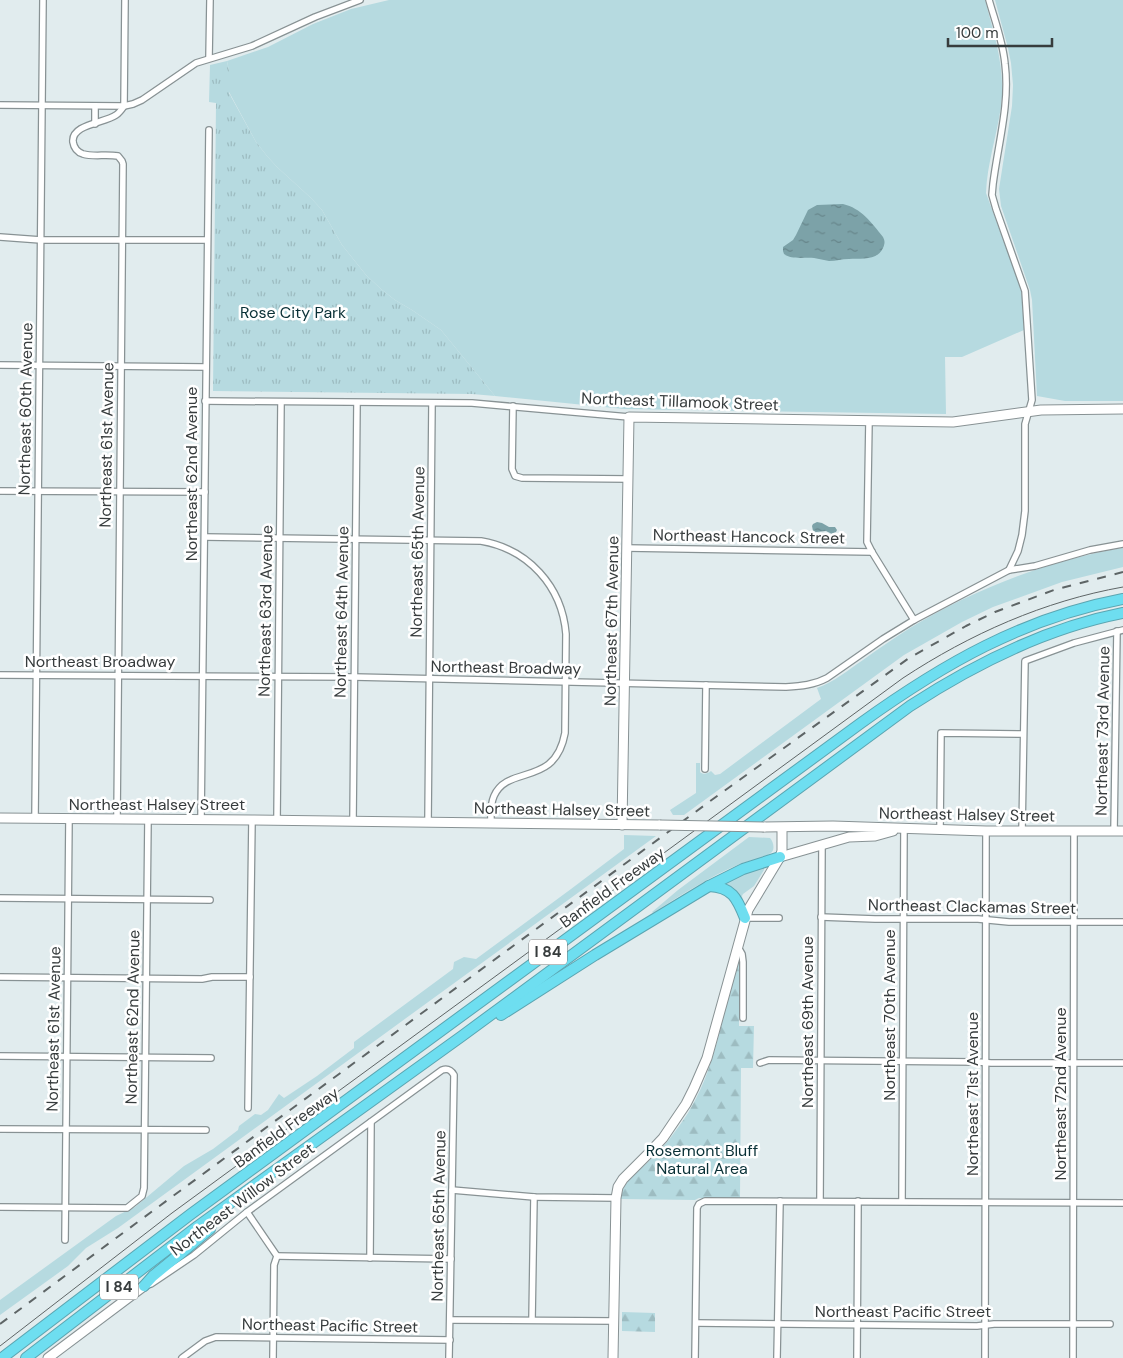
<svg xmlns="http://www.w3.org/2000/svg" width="1123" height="1358" font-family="'DM Sans',sans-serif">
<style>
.green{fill:#b6dae0}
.forest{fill:url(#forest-firs)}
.park{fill:url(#park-tufts)}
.water{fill:url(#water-ripples)}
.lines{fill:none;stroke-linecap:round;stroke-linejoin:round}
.street-casing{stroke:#889294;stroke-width:8}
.secondary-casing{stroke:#889294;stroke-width:11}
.highway-casing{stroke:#5ba5b1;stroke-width:12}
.street{stroke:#fff;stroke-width:5.5}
.secondary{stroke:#fff;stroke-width:9}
.highway{stroke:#6edef0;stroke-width:10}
.tram{stroke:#5e6566;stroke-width:1}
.rail{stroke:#5e6566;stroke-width:2;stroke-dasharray:9 9;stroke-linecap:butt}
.secondary-bridge-casing{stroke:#889294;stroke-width:11;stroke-linecap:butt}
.secondary-bridge{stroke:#fff;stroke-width:9}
.labels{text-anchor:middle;stroke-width:5;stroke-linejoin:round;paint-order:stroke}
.shield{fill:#fff;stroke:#737677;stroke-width:1}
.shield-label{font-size:15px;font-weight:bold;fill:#373c3d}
.park-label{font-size:16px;fill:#093036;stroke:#fff}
.street-label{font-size:16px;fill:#373c3d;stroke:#fff}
</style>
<defs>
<pattern id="forest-firs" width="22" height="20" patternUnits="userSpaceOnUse" patternTransform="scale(1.25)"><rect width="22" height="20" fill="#b6dae0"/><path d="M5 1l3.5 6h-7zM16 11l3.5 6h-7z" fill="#9dbcc1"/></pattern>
<pattern id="park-tufts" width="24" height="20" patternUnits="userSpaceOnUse" patternTransform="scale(1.25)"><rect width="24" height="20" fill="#b6dae0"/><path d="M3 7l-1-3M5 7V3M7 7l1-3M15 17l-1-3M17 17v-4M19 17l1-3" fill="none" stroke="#9dbcc1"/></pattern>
<pattern id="water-ripples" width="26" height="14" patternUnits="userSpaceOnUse" patternTransform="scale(1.25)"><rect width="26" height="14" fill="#7ca2a8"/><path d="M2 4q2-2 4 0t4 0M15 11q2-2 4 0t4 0" fill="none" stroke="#66858a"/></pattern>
</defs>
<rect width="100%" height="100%" fill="#e1ecee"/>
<!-- green -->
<g class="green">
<path d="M 389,0 L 985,0 C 994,34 1006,69 1001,106 C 997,135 987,164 986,193 L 1020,286 L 1022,297 L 1024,330 L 962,357 L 945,357 L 946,414 L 624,409 L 495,396 L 441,330 L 412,310 L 395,300 L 381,289 L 366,275 L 342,245 L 322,210 L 311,198 L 277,167 L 267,156 L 256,142 L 229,92 L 229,71 L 227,61 L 268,47 L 313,24 L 351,9 Z"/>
<path d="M 995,0 L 1123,0 L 1123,401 L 1065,401 L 1037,396 L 1032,300 L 1030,290 L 1001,206 L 999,189 L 1012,106 L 1013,85 L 1011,63 L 1008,48 Z"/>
<path d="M 1123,548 L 1123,567 L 1062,582 L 993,607 L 962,622 L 904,655 L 684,815 L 673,815 L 670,810 L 696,793 L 696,763 L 700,763 L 700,772 C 703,775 707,774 711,771 L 715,775 L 720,774 L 821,699 L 817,688 C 834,682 848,670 863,660 C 878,649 894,638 910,628 C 974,589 1049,560 1123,548 Z"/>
<path d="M 624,835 L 656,836 L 118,1228 L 86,1248 L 68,1266 L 0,1315 L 0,1300 L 116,1216 L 135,1207 L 184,1166 L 213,1149 L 238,1130 L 239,1126 L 255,1114 L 261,1115 L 268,1110 L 279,1094 L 284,1098 L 317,1076 L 354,1048 L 354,1042 L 453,969 L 454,962 L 464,957 L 476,959 L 571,889 L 624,849 Z"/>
<path d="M 749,837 L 770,838 C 773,841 775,848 772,852 C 768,857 747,861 740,864 C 709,877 681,895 653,913 L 652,912 L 678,890 Z"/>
<path d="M 764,867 L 764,870 L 754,886 L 743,894 L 742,896 L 743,901 L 722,883 L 732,878 Z"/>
</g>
<!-- forest -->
<g class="forest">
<path d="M 737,961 L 739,962 L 739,1026 L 754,1026 L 753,1068 L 741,1068 L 740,1198 L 699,1198 L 695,1200 L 621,1199 C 622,1181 638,1172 650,1160 C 656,1154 662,1147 668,1141 C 675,1132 682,1122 688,1113 C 716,1068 723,1012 737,961 Z"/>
<path d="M 622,1312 L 655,1313 L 655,1332 L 622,1331 Z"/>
</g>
<!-- park -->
<path class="park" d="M 227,61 L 229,71 L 229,93 L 256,142 L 267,156 L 277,167 L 311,198 L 322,210 L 342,245 L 366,275 L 381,289 L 395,300 L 412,310 L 441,330 L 495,396 L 472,394 L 213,391 L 216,103 L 209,102 L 210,65 Z"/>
<!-- water -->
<g class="water">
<path d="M 843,204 C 861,208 872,223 883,237 C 885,241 885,243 883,248 C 877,261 861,258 849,259 C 842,259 836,261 829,261 C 824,260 819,259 814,258 C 804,257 792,260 784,254 L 783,251 L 783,247 L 793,240 L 796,235 L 808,210 L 817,205 Z"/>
<path d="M 817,522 L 822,523 L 829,527 L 835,527 L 837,530 L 836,532 L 832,534 L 826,531 L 816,532 L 813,531 L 812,526 L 813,524 Z"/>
</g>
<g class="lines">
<defs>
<g id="street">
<path d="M 989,0 C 995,21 1003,42 1005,64 C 1010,104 998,144 993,184 L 992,195 L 996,209 L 1025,291 L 1032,400 L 1025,424 L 1025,511 L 1022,535 L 1018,551 L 1009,570"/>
<path d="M 209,58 L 210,0"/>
<path d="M 0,105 L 124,106 L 133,104 L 142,100 L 196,63 L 252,46 L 315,17 L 360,0"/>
<path d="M 95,124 L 95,106"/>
<path d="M 0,237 L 41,240 L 207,240"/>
<path d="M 0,365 L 206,367"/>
<path d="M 205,401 L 472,403 L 629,417"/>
<path d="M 513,406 L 512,469 L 515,476 L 522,478 L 628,479"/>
<path d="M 869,421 L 867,542 L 872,552 L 914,620"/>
<path d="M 0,491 L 205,492"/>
<path d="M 205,537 L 481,541 C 528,549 562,586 566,634 L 565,733 C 555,788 508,764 494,796 C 490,805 491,814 491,823"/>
<path d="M 627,548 L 872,552"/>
<path d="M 0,675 L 354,677 L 786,687 C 801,686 814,685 827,678 L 883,639 L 914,620 L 1009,570 L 1035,566 L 1090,550 L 1123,544"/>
<path d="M 705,769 L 706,685"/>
<path d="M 35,818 L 43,0"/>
<path d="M 117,818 L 123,164 L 122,161 L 118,156 C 106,154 93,157 83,154 C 77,152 74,148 73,142 C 71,124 105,123 116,115 C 119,113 122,109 124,106 L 125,0"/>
<path d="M 201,819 L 209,130"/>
<path d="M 277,820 L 281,402"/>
<path d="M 353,821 L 357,403"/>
<path d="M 428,822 L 432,403"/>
<path d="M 940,829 L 941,733 L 1023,734"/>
<path d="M 1022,831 L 1025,661 L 1074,643 L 1123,630"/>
<path d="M 1114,831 L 1117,631"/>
<path d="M 0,898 L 210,900"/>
<path d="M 821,917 L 875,919 L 978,919 L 1009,922 L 1123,922"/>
<path d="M 745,918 L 779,918"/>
<path d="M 738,947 L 742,954 L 743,962 L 743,1018"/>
<path d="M 0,977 L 202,979 L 212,977 L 250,977"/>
<path d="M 0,1056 L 211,1058"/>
<path d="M 760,1063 L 769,1060 L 978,1062 L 991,1063 L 1123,1063"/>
<path d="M 248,1108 L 252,820"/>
<path d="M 0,1129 L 206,1130"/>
<path d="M 452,1190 L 534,1197 L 616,1198"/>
<path d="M 820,1201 L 822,844"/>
<path d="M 902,1201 L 904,828"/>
<path d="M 0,1207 L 122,1208 L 127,1208 L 142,1196 L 144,1188 L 148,819"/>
<path d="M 247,1212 L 277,1256 L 274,1265 L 273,1358"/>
<path d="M 65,1240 L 69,818"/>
<path d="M 277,1256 L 451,1259"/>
<path d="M 370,1258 L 371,1122"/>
<path d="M 148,1285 L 151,1284 L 194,1255 L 247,1212 L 442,1070 C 448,1068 451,1070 454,1075 L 449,1358"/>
<path d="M 450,1320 L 613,1321"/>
<path d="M 532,1320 L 534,1197"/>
<path d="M 696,1323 L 977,1326 L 994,1324 L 1110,1324"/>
<path d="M 182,1358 L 205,1341 L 216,1337 L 450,1340"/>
<path d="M 695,1358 L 697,1208 L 699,1204 L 705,1201 L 1123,1203"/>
<path d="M 777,1358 L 780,1201"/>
<path d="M 857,1358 L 858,1201"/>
<path d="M 985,1358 L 986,831"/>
<path d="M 1073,1358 L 1074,831"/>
</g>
<g id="secondary">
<path d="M 0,818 L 252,820 L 660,825"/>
<path d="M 622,825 L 629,417 L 953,422 L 1041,410 L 1123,409"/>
<path d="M 764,827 L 833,826 L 986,831 L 1123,831"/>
<path d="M 780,857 L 849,837 L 875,836 L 893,831"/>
<path d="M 48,1358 L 144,1286"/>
<path d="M 613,1358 L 616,1198 L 618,1187 L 623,1179 L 647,1155 L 663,1138 L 686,1104 L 694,1088 L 707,1058 L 748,910 L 780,857 L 782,851 L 782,828"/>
</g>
<g id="highway">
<path d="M 709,886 C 732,887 737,898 745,918"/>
<path d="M 501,1015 L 595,955 L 709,886 L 743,869 L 780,857"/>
<path d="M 144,1286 L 153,1276 L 180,1254 L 210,1229 L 213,1217"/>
<path d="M 2,1358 L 191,1214 L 861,723 C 943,664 1023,618 1123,599"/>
<path d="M 26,1358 L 198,1226 L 462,1036 L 910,706 C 976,663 1046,628 1123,613"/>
</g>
</defs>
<!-- street casing -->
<use href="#street" class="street-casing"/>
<!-- secondary casing -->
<use href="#secondary" class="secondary-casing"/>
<!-- highway casing -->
<use href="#highway" class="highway-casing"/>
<!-- street -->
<use href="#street" class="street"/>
<!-- secondary -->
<use href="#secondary" class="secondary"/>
<!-- highway -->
<use href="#highway" class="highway"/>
<!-- tram -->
<path class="tram" d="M 0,1346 L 172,1213 L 903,678 C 970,634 1044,601 1123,587"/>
<!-- rail -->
<path class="rail" d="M 0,1324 L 135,1224 L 713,799 L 909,658 L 966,626 L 995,612 L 1054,590 L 1123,572"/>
<defs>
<path id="secondary-bridge" d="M 660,825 L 764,827"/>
</defs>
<!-- secondary-bridge casing -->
<use href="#secondary-bridge" class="secondary-bridge-casing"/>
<!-- secondary-bridge -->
<use href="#secondary-bridge" class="secondary-bridge"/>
</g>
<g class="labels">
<!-- shield labels -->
<g class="shield">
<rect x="529" y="939.5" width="38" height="25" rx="4"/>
<rect x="100" y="1274.5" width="38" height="25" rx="4"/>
</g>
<g class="shield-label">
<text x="548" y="957">I 84</text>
<text x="119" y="1292">I 84</text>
</g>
<!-- park labels -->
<g class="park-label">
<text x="293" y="318">Rose City Park</text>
<text x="702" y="1156">Rosemont Bluff<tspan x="702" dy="18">Natural Area</tspan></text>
</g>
<!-- street labels -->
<g class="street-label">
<text transform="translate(680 401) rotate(2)" y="6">Northeast Tillamook Street</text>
<text transform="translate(25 409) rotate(-89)" y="6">Northeast 60th Avenue</text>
<text transform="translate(106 445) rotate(-89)" y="6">Northeast 61st Avenue</text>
<text transform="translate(191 474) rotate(-90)" y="6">Northeast 62nd Avenue</text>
<text transform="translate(749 536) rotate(1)" y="6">Northeast Hancock Street</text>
<text transform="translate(417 552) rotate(-89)" y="6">Northeast 65th Avenue</text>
<text transform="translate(265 611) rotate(-89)" y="6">Northeast 63rd Avenue</text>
<text transform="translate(341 612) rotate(-89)" y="6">Northeast 64th Avenue</text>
<text transform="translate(611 621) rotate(-89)" y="6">Northeast 67th Avenue</text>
<text x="100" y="667">Northeast Broadway</text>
<text transform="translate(506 667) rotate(1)" y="6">Northeast Broadway</text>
<text transform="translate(1102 731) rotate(-89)" y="6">Northeast 73rd Avenue</text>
<text x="157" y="810">Northeast Halsey Street</text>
<text transform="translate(562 809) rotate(1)" y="6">Northeast Halsey Street</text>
<text transform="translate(967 814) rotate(1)" y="6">Northeast Halsey Street</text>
<text transform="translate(612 887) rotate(-36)" y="6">Banfield Freeway</text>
<text transform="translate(972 906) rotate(1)" y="6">Northeast Clackamas Street</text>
<text transform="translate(889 1015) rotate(-90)" y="6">Northeast 70th Avenue</text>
<text transform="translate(132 1017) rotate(-89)" y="6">Northeast 62nd Avenue</text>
<text transform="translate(807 1022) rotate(-90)" y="6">Northeast 69th Avenue</text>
<text transform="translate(53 1029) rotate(-89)" y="6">Northeast 61st Avenue</text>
<text transform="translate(972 1094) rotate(-90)" y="6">Northeast 71st Avenue</text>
<text transform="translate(1060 1094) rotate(-90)" y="6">Northeast 72nd Avenue</text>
<text transform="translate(286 1127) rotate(-36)" y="6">Banfield Freeway</text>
<text transform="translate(242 1199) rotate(-37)" y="6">Northeast Willow Street</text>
<text transform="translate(438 1216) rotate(-89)" y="6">Northeast 65th Avenue</text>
<text x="903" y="1317">Northeast Pacific Street</text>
<text transform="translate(330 1325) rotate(1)" y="6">Northeast Pacific Street</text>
</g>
</g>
<!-- scale -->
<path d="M948 38v8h104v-8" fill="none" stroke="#373c3d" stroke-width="2.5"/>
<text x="956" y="38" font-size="15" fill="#373c3d" stroke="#ffffff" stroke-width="4" paint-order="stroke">100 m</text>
</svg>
